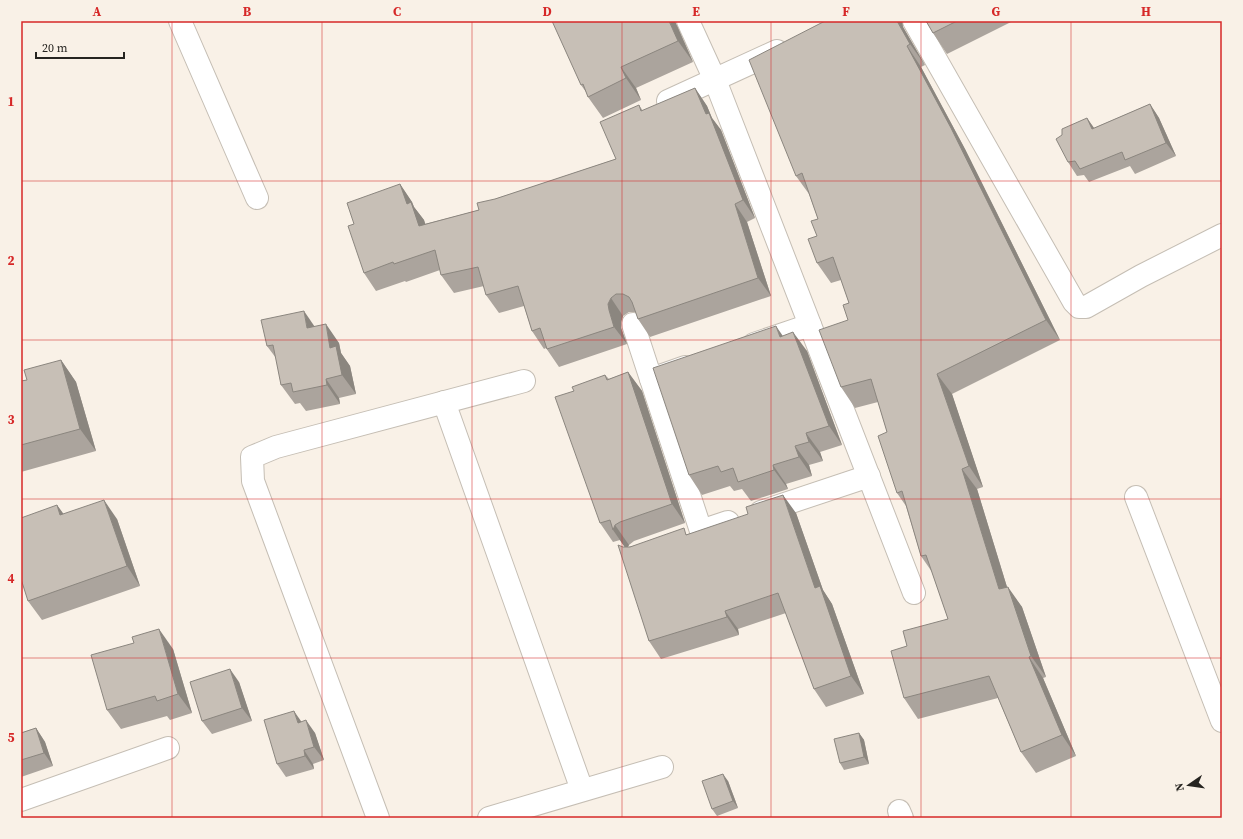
<svg xmlns="http://www.w3.org/2000/svg" width="1243" height="839" font-family="'Source Serif 4',serif">
<style>
.lines{fill:none;stroke-linecap:round;stroke-linejoin:round}
.minor-casing{stroke:#c5beb4;stroke-width:24}
.minor{stroke:#fff;stroke-width:22}
.wall{fill:#aba49d}
.shaded-wall{fill:#8b867f}
.building{fill:#c7bfb6;stroke:#8b867f}
.grid{fill:none;stroke:#d62828;stroke-width:1;stroke-opacity:0.55}
.neatline{fill:none;stroke:#d62828;stroke-width:1.5}
.grid-label{font-size:13px;text-anchor:middle;font-weight:bold;fill:#d62828}
</style>
<rect width="100%" height="100%" fill="#f9f1e7"/>
<g class="lines">
<defs>
<g id="minor">
<path d="M 180,21 L 257,198"/>
<path d="M 688,21 L 715,80 L 914,593"/>
<path d="M 914,21 L 1074,302 L 1079,307 L 1086,307 L 1141,276 L 1222,235"/>
<path d="M 668,101 L 777,51"/>
<path d="M 633,324 L 651,379"/>
<path d="M 754,344 L 810,325"/>
<path d="M 685,367 L 651,379 L 701,531 L 728,522"/>
<path d="M 444,402 L 582,790"/>
<path d="M 1136,497 L 1222,721"/>
<path d="M 761,512 L 869,476"/>
<path d="M 21,800 L 168,748"/>
<path d="M 899,811 L 902,818"/>
<path d="M 378,818 L 253,481 L 252,457 L 276,447 L 524,381"/>
<path d="M 489,818 L 662,767"/>
</g>
</defs>
<!-- minor casing -->
<use href="#minor" class="minor-casing"/>
<!-- minor -->
<use href="#minor" class="minor"/>
</g>
<!-- wall -->
<g class="wall">
<path d="M 902,21 L 903,27 L 925,65 L 921,67 L 965,149 L 1060,340 L 952,394 L 983,487 L 977,489 L 1007,587 L 1022,607 L 1046,677 L 1043,678 L 1076,756 L 1036,773 L 1021,752 L 998,698 L 918,719 L 904,698 L 907,646 L 948,619 L 932,572 L 921,556 L 906,506 L 897,493 L 887,432 L 878,402 L 855,408 L 841,387 L 848,320 L 849,303 L 841,280 L 831,283 L 817,263 L 817,236 L 818,219 L 809,194 L 796,176 Z"/>
<path d="M 926,21 L 1013,21 L 947,54 L 933,33 Z"/>
<path d="M 677,26 L 693,62 L 636,88 L 641,100 L 603,118 L 588,97 L 586,92 L 581,85 Z"/>
<path d="M 695,88 L 707,106 L 712,118 L 721,130 L 755,218 L 747,222 L 771,296 L 650,337 L 638,319 L 636,312 L 629,312 L 623,316 L 621,322 L 621,328 L 627,344 L 559,367 L 546,348 L 544,349 L 532,331 L 524,306 L 499,313 L 486,295 L 484,286 L 454,293 L 441,275 L 440,270 L 406,282 L 405,281 L 376,291 L 364,273 L 354,224 L 400,184 L 412,202 L 414,207 L 424,220 L 425,224 L 479,210 L 495,199 L 616,159 L 639,105 L 643,111 Z"/>
<path d="M 1150,104 L 1159,118 L 1176,156 L 1135,174 L 1130,166 L 1089,182 L 1084,175 L 1077,176 L 1068,162 L 1087,118 L 1094,128 Z"/>
<path d="M 314,326 L 339,343 L 341,353 L 350,366 L 356,394 L 339,398 L 340,404 L 306,411 L 300,403 L 295,404 L 281,385 L 276,358 L 267,346 Z"/>
<path d="M 783,336 L 807,351 L 842,445 L 820,452 L 823,461 L 809,465 L 812,476 L 786,484 L 788,489 L 751,501 L 742,489 L 734,491 L 730,486 L 702,495 L 689,475 Z"/>
<path d="M 61,360 L 76,382 L 96,451 L 21,472 L 21,381 L 27,380 Z"/>
<path d="M 628,372 L 642,391 L 685,523 L 634,541 L 629,545 L 628,547 L 688,534 L 796,513 L 823,590 L 832,604 L 864,694 L 826,707 L 814,689 L 786,613 L 738,629 L 739,635 L 661,659 L 649,641 L 623,547 L 625,547 L 620,540 L 613,542 L 600,523 L 574,391 L 605,375 L 609,379 Z"/>
<path d="M 57,505 L 63,514 L 117,519 L 140,586 L 42,620 L 28,601 Z"/>
<path d="M 173,649 L 192,713 L 170,720 L 167,716 L 121,729 L 107,710 Z"/>
<path d="M 239,682 L 252,721 L 212,734 L 202,721 Z"/>
<path d="M 301,722 L 315,733 L 324,760 L 313,764 L 314,769 L 286,777 L 277,764 Z"/>
<path d="M 36,728 L 45,742 L 53,766 L 21,777 L 21,733 Z"/>
<path d="M 859,733 L 864,740 L 869,764 L 844,770 L 840,763 Z"/>
<path d="M 728,781 L 738,808 L 717,816 L 712,809 Z"/>
</g>
<!-- shaded-wall -->
<g class="shaded-wall">
<path d="M 669,21 L 675,21 L 693,62 L 678,41 Z"/>
<path d="M 897,21 L 902,21 L 903,27 L 925,65 L 910,44 Z"/>
<path d="M 907,46 L 921,67 L 965,149 L 1060,340 L 1046,320 Z"/>
<path d="M 621,67 L 636,88 L 641,100 L 626,78 Z"/>
<path d="M 695,88 L 707,106 L 712,118 L 721,130 L 755,218 L 743,200 Z"/>
<path d="M 1150,104 L 1159,118 L 1176,156 L 1166,143 Z"/>
<path d="M 1087,118 L 1096,131 L 1092,129 Z"/>
<path d="M 400,184 L 412,202 L 414,207 L 424,220 L 432,244 L 419,226 L 407,204 Z"/>
<path d="M 735,204 L 747,222 L 771,296 L 758,278 Z"/>
<path d="M 611,298 L 623,316 L 621,322 L 621,328 L 627,344 L 614,327 L 609,310 L 608,304 Z"/>
<path d="M 304,311 L 317,330 L 307,328 Z"/>
<path d="M 326,324 L 339,343 L 341,353 L 350,366 L 356,394 L 342,375 L 330,348 Z"/>
<path d="M 776,326 L 789,345 L 780,337 Z"/>
<path d="M 793,332 L 807,351 L 842,445 L 829,426 Z"/>
<path d="M 61,360 L 76,382 L 96,451 L 80,429 Z"/>
<path d="M 628,372 L 642,391 L 685,523 L 672,504 Z"/>
<path d="M 937,374 L 952,394 L 983,487 L 969,466 Z"/>
<path d="M 326,379 L 339,398 L 340,404 L 327,385 Z"/>
<path d="M 806,433 L 820,452 L 823,461 L 809,442 Z"/>
<path d="M 795,446 L 809,465 L 812,476 L 799,457 Z"/>
<path d="M 773,465 L 786,484 L 788,489 L 774,470 Z"/>
<path d="M 962,469 L 977,489 L 1014,610 L 999,589 Z"/>
<path d="M 783,495 L 796,513 L 823,590 L 832,604 L 864,694 L 851,676 L 815,588 Z"/>
<path d="M 104,500 L 117,519 L 140,586 L 127,566 Z"/>
<path d="M 57,505 L 71,524 L 60,515 Z"/>
<path d="M 615,525 L 629,545 L 626,549 L 613,530 Z"/>
<path d="M 1008,587 L 1022,607 L 1046,677 L 1031,656 Z"/>
<path d="M 725,611 L 738,629 L 739,635 L 727,617 Z"/>
<path d="M 159,629 L 173,649 L 192,713 L 178,694 Z"/>
<path d="M 1029,657 L 1043,678 L 1076,756 L 1062,735 Z"/>
<path d="M 230,669 L 239,682 L 252,721 L 242,708 Z"/>
<path d="M 294,711 L 303,724 L 298,723 Z"/>
<path d="M 306,720 L 315,733 L 324,760 L 314,747 Z"/>
<path d="M 36,728 L 45,742 L 53,766 L 44,753 Z"/>
<path d="M 859,733 L 864,740 L 869,764 L 864,757 Z"/>
<path d="M 304,750 L 313,764 L 314,769 L 305,756 Z"/>
<path d="M 723,774 L 728,781 L 738,808 L 733,801 Z"/>
</g>
<!-- building -->
<g class="building">
<path d="M 552,21 L 669,21 L 678,41 L 621,67 L 626,78 L 588,97 L 583,84 L 581,85 Z"/>
<path d="M 825,21 L 897,21 L 910,44 L 907,46 L 951,128 L 1046,320 L 937,374 L 969,466 L 962,469 L 999,589 L 1008,587 L 1031,656 L 1029,657 L 1062,735 L 1021,752 L 989,676 L 904,698 L 891,651 L 907,646 L 903,631 L 948,619 L 926,555 L 921,556 L 902,491 L 897,493 L 878,436 L 887,432 L 871,379 L 841,387 L 819,330 L 848,320 L 843,305 L 849,303 L 833,257 L 817,263 L 808,239 L 817,236 L 811,221 L 818,219 L 802,173 L 796,176 L 749,60 Z"/>
<path d="M 926,21 L 957,21 L 933,33 Z"/>
<path d="M 695,88 L 706,114 L 709,113 L 743,200 L 735,204 L 758,278 L 638,319 L 632,302 L 629,297 L 623,294 L 616,294 L 611,298 L 608,304 L 609,310 L 614,327 L 547,349 L 540,328 L 532,331 L 518,286 L 486,295 L 478,267 L 441,275 L 435,250 L 394,264 L 393,262 L 364,273 L 348,226 L 354,224 L 347,203 L 400,184 L 407,204 L 411,202 L 419,226 L 479,210 L 477,203 L 495,199 L 616,159 L 600,122 L 639,105 L 641,111 Z"/>
<path d="M 1150,104 L 1166,143 L 1125,160 L 1122,152 L 1080,169 L 1075,161 L 1068,162 L 1056,139 L 1062,135 L 1062,129 L 1087,118 L 1092,129 Z"/>
<path d="M 304,311 L 307,328 L 326,324 L 330,348 L 336,346 L 342,375 L 326,379 L 327,385 L 293,392 L 291,383 L 281,385 L 273,345 L 267,346 L 261,320 Z"/>
<path d="M 776,326 L 780,337 L 793,332 L 829,426 L 806,433 L 809,442 L 795,446 L 799,457 L 773,465 L 774,470 L 738,482 L 733,468 L 721,472 L 718,466 L 689,475 L 653,368 Z"/>
<path d="M 61,360 L 80,429 L 21,445 L 21,381 L 27,380 L 24,370 Z"/>
<path d="M 628,372 L 672,504 L 620,522 L 615,525 L 613,530 L 610,520 L 600,523 L 555,397 L 574,391 L 572,387 L 605,375 L 607,380 Z"/>
<path d="M 783,495 L 815,588 L 820,586 L 851,676 L 814,689 L 778,593 L 725,611 L 727,617 L 649,641 L 618,545 L 623,547 L 630,547 L 684,528 L 686,535 L 748,514 L 746,507 Z"/>
<path d="M 104,500 L 127,566 L 28,601 L 21,579 L 21,518 L 57,505 L 60,515 Z"/>
<path d="M 159,629 L 178,694 L 157,701 L 155,696 L 107,710 L 91,655 L 134,643 L 132,637 Z"/>
<path d="M 230,669 L 242,708 L 202,721 L 190,682 Z"/>
<path d="M 294,711 L 298,723 L 306,720 L 314,747 L 304,750 L 305,756 L 277,764 L 264,720 Z"/>
<path d="M 36,728 L 44,753 L 21,760 L 21,733 Z"/>
<path d="M 859,733 L 864,757 L 840,763 L 834,739 Z"/>
<path d="M 723,774 L 733,801 L 712,809 L 702,781 Z"/>
</g>
<!-- grid -->
<path class="grid" d="M 172,21 L 172,818M 322,21 L 322,818M 472,21 L 472,818M 622,21 L 622,818M 771,21 L 771,818M 921,21 L 921,818M 1071,21 L 1071,818M 21,181 L 1222,181M 21,340 L 1222,340M 21,499 L 1222,499M 21,658 L 1222,658"/>
<!-- border -->
<rect width="1243" height="839" fill="none" stroke="#f9f1e7" stroke-width="44"/>
<!-- north arrow -->
<g transform="translate(1189 785) rotate(257)" stroke="#f9f1e7" stroke-width="3" paint-order="stroke">
<path d="M0-3L7 15L0 10L-7 15Z" fill="#262420"/>
<text y="-6" font-size="11" font-weight="bold" text-anchor="middle" fill="#262420">N</text>
</g>
<!-- scale -->
<path d="M36 52v6h88v-6" fill="none" stroke="#262420" stroke-width="2"/>
<text x="42" y="52" font-size="12" fill="#262420" stroke="#f9f1e7" stroke-width="3" paint-order="stroke">20 m</text>
<rect x="22" y="22" width="1199" height="795" class="neatline"/>
<g class="grid-label">
<text x="97" y="16">A</text>
<text x="247" y="16">B</text>
<text x="397" y="16">C</text>
<text x="547" y="16">D</text>
<text x="696" y="16">E</text>
<text x="846" y="16">F</text>
<text x="996" y="16">G</text>
<text x="1146" y="16">H</text>
<text x="11" y="106">1</text>
<text x="11" y="265">2</text>
<text x="11" y="424">3</text>
<text x="11" y="583">4</text>
<text x="11" y="742">5</text>
</g>
</svg>
